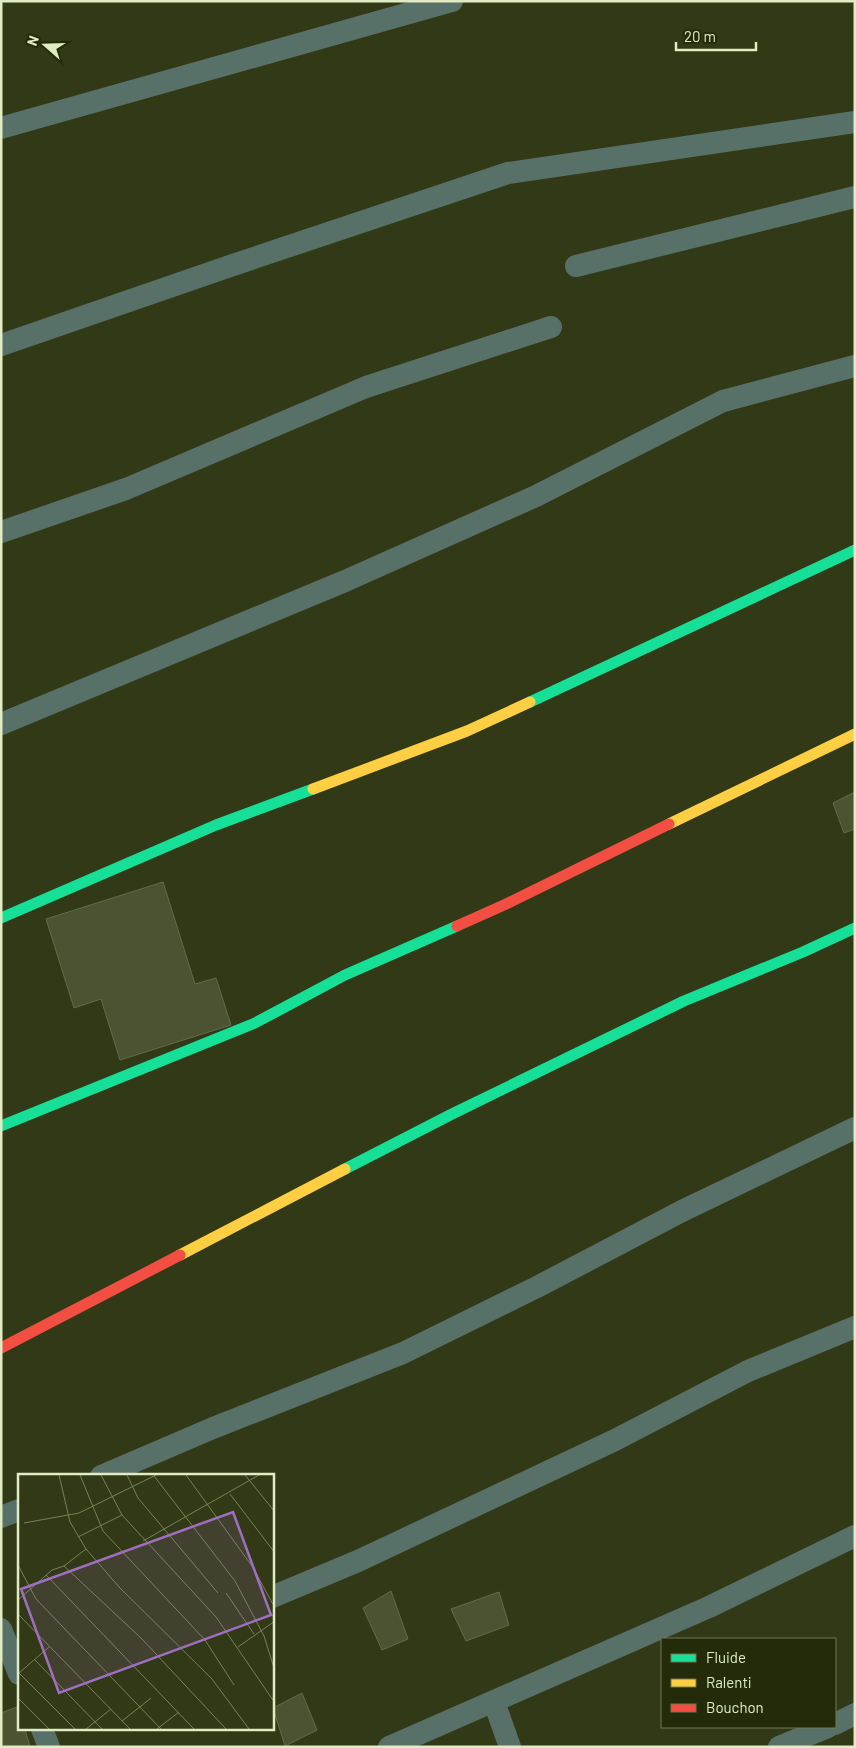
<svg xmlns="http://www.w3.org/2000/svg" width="856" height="1748" font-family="Barlow,sans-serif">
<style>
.building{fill:#4c5332;stroke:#646a4c}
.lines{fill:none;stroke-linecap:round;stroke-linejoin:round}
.street{stroke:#587168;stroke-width:22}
.fast{stroke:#16e098;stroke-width:11}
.slow{stroke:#ffcf43;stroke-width:11}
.jam{stroke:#f24e42;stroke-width:11}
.inset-road{fill:none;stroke:#78815c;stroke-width:1}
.view{fill:#9f6fc1;fill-opacity:0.15;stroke:#9f6fc1;stroke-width:2.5}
.inset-edge{fill:none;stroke:#e1ecc5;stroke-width:2.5}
</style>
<rect width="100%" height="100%" fill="#323916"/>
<!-- building -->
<g class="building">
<path d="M 855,792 L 855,829 L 844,833 L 833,803 Z"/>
<path d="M 163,882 L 195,984 L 216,978 L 231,1025 L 120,1060 L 101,999 L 74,1008 L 46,919 Z"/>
<path d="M 391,1591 L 408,1639 L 382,1650 L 363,1608 Z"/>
<path d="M 499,1592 L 509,1625 L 466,1641 L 451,1609 Z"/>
<path d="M 302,1693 L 317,1730 L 285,1746 L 273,1708 Z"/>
<path d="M 17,1707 L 19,1729 L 25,1729 L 30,1747 L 1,1747 L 1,1713 Z"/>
</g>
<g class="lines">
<!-- street -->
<g class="street">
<path d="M 1,128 L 452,1"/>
<path d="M 576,266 L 855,197"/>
<path d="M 1,345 L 230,266 L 508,173 L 855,122"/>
<path d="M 1,532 L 126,489 L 366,387 L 551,327"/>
<path d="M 1,724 L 345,581 L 536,496 L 723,401 L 855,366"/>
<path d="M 101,1476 L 213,1428 L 403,1353 L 537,1287 L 682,1211 L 855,1128"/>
<path d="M 1,1517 L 19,1510"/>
<path d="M 272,1597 L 358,1561 L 615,1440 L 748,1371 L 855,1327"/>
<path d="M 1,1629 L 19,1674"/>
<path d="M 494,1702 L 510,1747"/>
<path d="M 835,1724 L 855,1714"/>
<path d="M 42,1729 L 49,1747"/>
<path d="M 389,1747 L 709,1607 L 855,1536"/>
<path d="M 779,1747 L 828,1727"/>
</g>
<!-- fast -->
<g class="fast">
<path d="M 530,702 L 855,550"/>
<path d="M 1,918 L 216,825 L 313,789"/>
<path d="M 1,1126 L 255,1023 L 345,975 L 457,926"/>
<path d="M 345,1169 L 452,1114 L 684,1001 L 803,952 L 855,928"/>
</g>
<!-- slow -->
<g class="slow">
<path d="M 313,789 L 467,731 L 530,702"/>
<path d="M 669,824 L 855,734"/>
<path d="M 180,1255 L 345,1169"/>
</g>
<!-- jam -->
<g class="jam">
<path d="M 457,926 L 504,905 L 669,824"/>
<path d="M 1,1348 L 180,1255"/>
</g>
</g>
<!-- overview -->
<g transform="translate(18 1474)">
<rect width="256" height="256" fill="#323916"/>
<path class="inset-road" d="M 41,1 L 52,48 L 68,75 L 102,114 L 194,205 L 231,255M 62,1 L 85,57 L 187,166 L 216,211M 83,1 L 104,41 L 198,143 L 257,229M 109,1 L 120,24 L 200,119M 168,1 L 234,92 L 257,134M 227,1 L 257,38M 136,2 L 217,107 L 246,162 L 257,197M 212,20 L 257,79M 6,49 L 61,39 L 138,1M 60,63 L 104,41M 125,67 L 241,1M 0,91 L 18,125 L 143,255M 46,92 L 124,165 L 208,255M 28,101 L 176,255M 208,119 L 236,160M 0,126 L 34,96 L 46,92 L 68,75M 0,140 L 112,255M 31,173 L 1,199 L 57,255M 220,173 L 257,147M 16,185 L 84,255M 0,224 L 31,255M 104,247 L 133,224M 68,255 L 93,235M 139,255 L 161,238"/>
<path class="view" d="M 215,38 L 253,141 L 41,219 L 3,115 Z"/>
<rect width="256" height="256" class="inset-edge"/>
</g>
<!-- border -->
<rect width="856" height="1748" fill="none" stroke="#e1ecc5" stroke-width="5"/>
<!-- legend -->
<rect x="661" y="1638" width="175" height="90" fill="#242b0b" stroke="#707855"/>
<rect x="671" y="1654" width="25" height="8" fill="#16e098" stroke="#707855"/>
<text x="706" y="1663" font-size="15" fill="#e1ecc5">Fluide</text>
<rect x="671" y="1679" width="25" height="8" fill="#ffcf43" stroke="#707855"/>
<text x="706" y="1688" font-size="15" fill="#e1ecc5">Ralenti</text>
<rect x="671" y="1704" width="25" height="8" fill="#f24e42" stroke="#707855"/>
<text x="706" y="1713" font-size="15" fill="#e1ecc5">Bouchon</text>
<!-- north arrow -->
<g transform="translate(45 45) rotate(290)" stroke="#242b0b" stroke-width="4" paint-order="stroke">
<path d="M0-4L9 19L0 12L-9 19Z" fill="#e1ecc5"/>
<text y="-8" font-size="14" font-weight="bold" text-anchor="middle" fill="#e1ecc5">N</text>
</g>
<!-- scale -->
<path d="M676 42v8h80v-8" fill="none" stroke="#e1ecc5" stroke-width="2.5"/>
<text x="684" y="42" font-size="15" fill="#e1ecc5" stroke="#242b0b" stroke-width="4" paint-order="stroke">20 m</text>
</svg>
